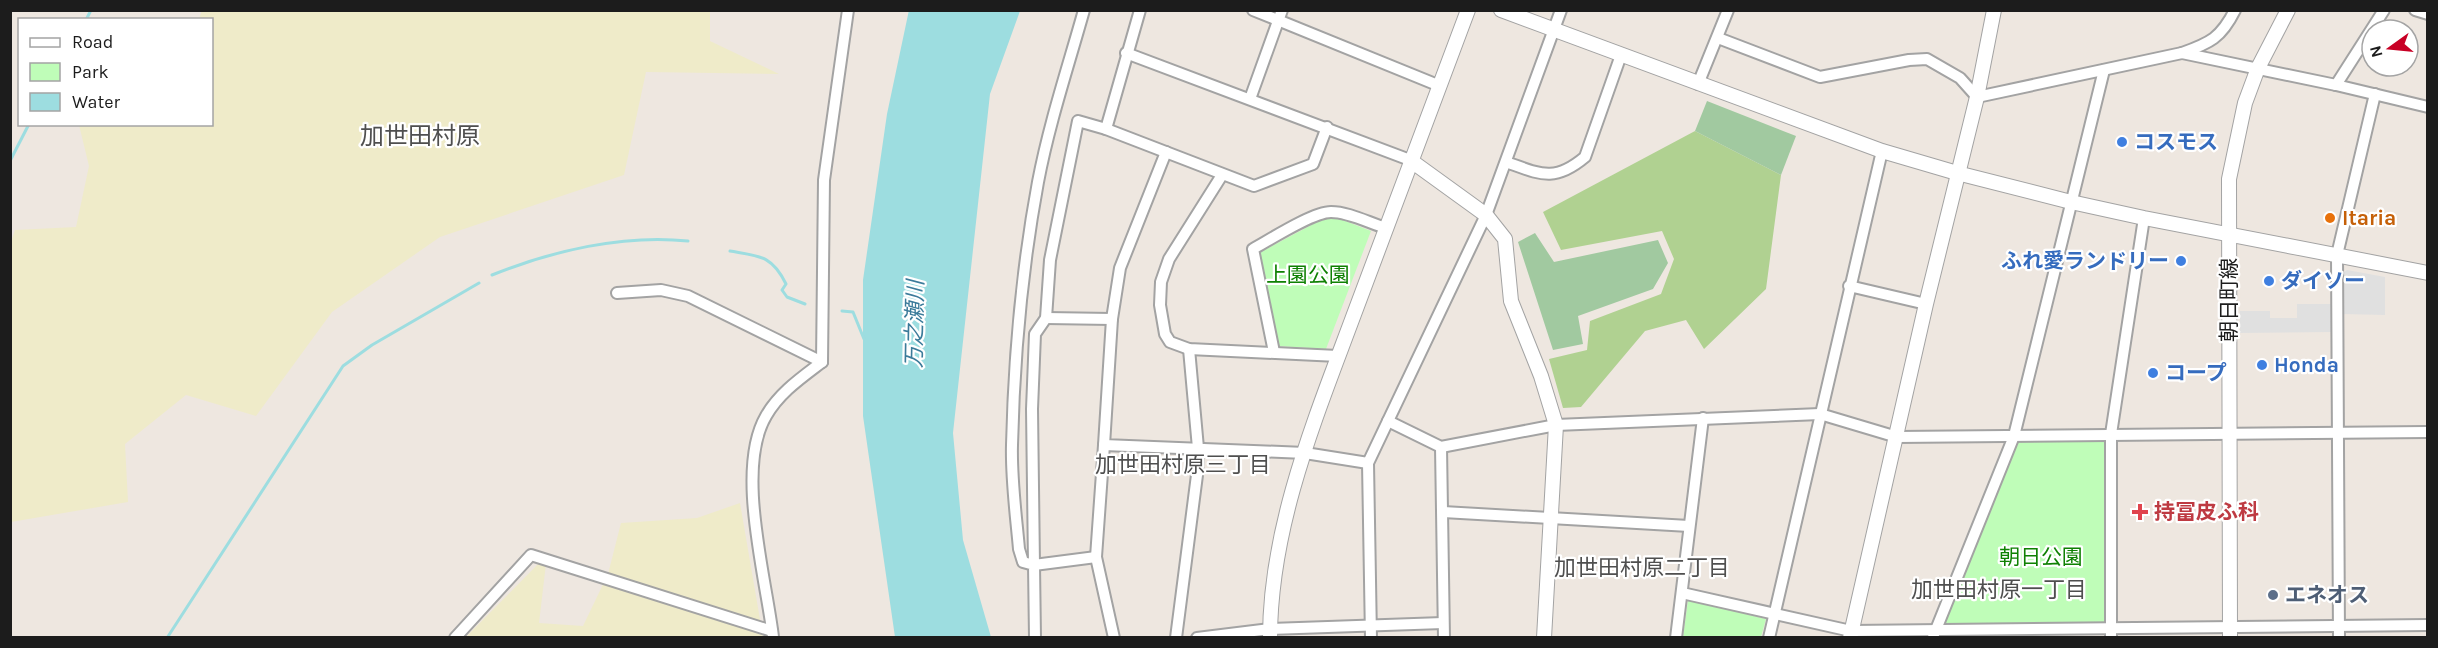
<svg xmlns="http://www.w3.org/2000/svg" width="2438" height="648" font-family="Karla,'Noto Sans JP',sans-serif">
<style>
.farmland{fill:#efebc9}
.forest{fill:#b0d191}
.cemetery{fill:#a1c9a0}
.park{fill:#bffdb8}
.parking{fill:#e0e0e0}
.water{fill:#9ddde0}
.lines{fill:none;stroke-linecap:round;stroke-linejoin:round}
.stream{stroke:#9ddde0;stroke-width:3}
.minor-casing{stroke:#a3a3a3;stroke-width:14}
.tertiary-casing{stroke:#a3a3a3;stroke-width:16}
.minor{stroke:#fff;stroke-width:10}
.tertiary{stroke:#fff;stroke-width:14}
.shop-dot{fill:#3f7fe0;stroke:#fff;stroke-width:2}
.food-dot{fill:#e8710a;stroke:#fff;stroke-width:2}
.health-dot{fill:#e0444e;stroke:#fff;stroke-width:2}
.service-dot{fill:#5c6f8a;stroke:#fff;stroke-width:2}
.labels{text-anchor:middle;stroke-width:4.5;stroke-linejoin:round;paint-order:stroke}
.shop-label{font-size:21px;font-weight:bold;fill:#366cbe;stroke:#fff;text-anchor:start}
.food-label{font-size:21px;font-weight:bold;fill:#c56008;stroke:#fff;text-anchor:start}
.park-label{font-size:21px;fill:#0f8103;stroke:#fff}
.street-label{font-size:21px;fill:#1c1c1c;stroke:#fff}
.health-label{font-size:21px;font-weight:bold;fill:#be3a42;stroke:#fff;text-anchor:start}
.service-label{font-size:21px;font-weight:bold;fill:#4e5e75;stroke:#fff;text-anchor:start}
.water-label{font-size:22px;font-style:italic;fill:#3b7b9a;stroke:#fff}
.neighbourhood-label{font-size:22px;fill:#4f4f4f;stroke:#fff}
.quarter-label{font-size:24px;fill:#4f4f4f;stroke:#fff}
</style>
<rect width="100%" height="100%" fill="#eee7e0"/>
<!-- farmland -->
<g class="farmland">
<path d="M 202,10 L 710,11 L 710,41 L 779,74 L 646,72 L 624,175 L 440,237 L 332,312 L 256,416 L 186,395 L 125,444 L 128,502 L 11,522 L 11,242 L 15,230 L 76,227 L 89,166 L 79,125 L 212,124 L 212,20 L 199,19 Z"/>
<path d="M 740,503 L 763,637 L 465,638 L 547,555 L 539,623 L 583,626 L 608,574 L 621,523 L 697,518 Z"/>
</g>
<!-- forest -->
<path class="forest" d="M 1695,131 L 1781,175 L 1766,289 L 1704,349 L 1686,320 L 1645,331 L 1581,407 L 1563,408 L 1549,359 L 1587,350 L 1590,321 L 1661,294 L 1674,259 L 1662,231 L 1561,250 L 1543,212 Z"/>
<!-- cemetery -->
<g class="cemetery">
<path d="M 1707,101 L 1796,136 L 1781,175 L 1695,131 Z"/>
<path d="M 1535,233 L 1554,262 L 1658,240 L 1668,263 L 1653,289 L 1578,316 L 1583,344 L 1553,350 L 1518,242 Z"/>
</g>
<!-- park -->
<g class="park">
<path d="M 1330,215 L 1371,231 L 1326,349 L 1277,346 L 1259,253 Z"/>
<path d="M 2106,440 L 2107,624 L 1943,625 L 2015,445 L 2022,441 Z"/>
<path d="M 1688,600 L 1766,619 L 1761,637 L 1683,637 Z"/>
</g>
<!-- parking -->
<g class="parking">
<path d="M 2347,270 L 2385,277 L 2385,315 L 2342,314 L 2343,273 Z"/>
<path d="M 2297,304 L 2332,304 L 2332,332 L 2240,333 L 2240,311 L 2270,311 L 2270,318 L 2297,318 Z"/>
</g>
<!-- water -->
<path class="water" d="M 909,10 L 1020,11 L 990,94 L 953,433 L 963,540 L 991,637 L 895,637 L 863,416 L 863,280 L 887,114 Z"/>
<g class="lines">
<!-- stream -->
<g class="stream">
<path d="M 86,20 L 91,10"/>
<path d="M 10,161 L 29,124"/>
<path d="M 730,251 C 759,256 772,255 786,284 L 782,290 L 787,297 L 805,304"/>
<path d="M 492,275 C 551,251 624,234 688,241"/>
<path d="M 842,311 L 853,312 L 864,339"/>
<path d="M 167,638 L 343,366 L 372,345 L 479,283"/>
</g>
<defs>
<g id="minor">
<path d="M 1253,10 L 1440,86"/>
<path d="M 2415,10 L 2428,14"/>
<path d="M 1718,38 L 1820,77 L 1909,60 L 1927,59 L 1960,78 L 1977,97 L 2182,53 C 2210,43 2221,38 2235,10"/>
<path d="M 1126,53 L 1410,160"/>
<path d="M 2182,53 L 2336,85 L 2428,107"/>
<path d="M 1698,84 L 1728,10"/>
<path d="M 2336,85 L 2384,10"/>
<path d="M 1250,99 L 1282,10"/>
<path d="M 1106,129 L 1140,10"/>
<path d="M 1166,152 L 1120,268 L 1112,319 L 1104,445 L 1305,453 L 1368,463"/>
<path d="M 1506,162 C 1540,174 1554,183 1585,157 L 1621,55"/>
<path d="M 1222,175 L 1169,259 L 1161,282 L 1160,305 L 1165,334 L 1170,342 L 1189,349 L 1338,356"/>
<path d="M 1849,286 L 1926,304"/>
<path d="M 617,293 L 661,290 L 688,296 L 822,362"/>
<path d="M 1046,318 L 1112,319"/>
<path d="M 1274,352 L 1253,249 C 1271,239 1313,212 1331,212 C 1349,212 1369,223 1386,228"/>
<path d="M 822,362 L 824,180 L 848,10"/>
<path d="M 1388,421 L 1441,447 L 1556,425 L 1820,414 L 1897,437 L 2428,432"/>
<path d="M 1104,445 L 1096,557 L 1114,638"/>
<path d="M 1441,447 L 1444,638"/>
<path d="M 1443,512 L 1689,526"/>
<path d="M 1096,557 L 1034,565 L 1032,409 L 1035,334 L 1046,318 L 1050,260 L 1078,121 L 1106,129 L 1254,186 L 1313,164 L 1327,127"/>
<path d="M 1682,593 L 1851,631 L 2428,625"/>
<path d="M 773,637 C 766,577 735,469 766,416 C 779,393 801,378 822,362"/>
<path d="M 1933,637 L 2014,436 L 2104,70"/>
<path d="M 455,638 L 531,555 L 772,631"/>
<path d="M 1035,638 L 1034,565 L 1023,562 L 1019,549 C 1016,515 1011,479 1012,445 C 1014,358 1022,268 1038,182 C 1049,124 1068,67 1084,10"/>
<path d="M 1176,638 L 1197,475 L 1198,448 L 1189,349"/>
<path d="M 1197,638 L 1270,629 L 1443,623"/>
<path d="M 1371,638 L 1368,463 L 1486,215 L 1561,10"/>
<path d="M 1676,638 L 1703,418"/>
<path d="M 1769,638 L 1882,151"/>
<path d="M 2111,638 L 2111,434 L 2144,218"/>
<path d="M 2339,638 L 2337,255 L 2375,94"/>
</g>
<g id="tertiary">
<path d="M 1501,10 L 1882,151 L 1957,173 L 2071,202 L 2144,218 L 2428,273"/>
<path d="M 1410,160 L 1486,215 L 1505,239 L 1511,301 L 1541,376 L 1556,425 L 1544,638"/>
<path d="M 1270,638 C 1270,527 1315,419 1353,317 C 1391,215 1430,113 1468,10"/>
<path d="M 1850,638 L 1926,304 L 1977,97 L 1994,10"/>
<path d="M 2230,638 L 2229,179 L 2245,103 L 2258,68 L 2288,10"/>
</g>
</defs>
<!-- minor casing -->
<use href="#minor" class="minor-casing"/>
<!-- tertiary casing -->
<use href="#tertiary" class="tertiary-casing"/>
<!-- minor -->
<use href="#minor" class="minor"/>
<!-- tertiary -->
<use href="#tertiary" class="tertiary"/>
</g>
<!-- markers -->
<g class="shop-dot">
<circle cx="2122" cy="142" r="6"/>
<circle cx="2181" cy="261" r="6"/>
<circle cx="2269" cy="281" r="6"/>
<circle cx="2262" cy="365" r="6"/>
<circle cx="2153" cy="373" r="6"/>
</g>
<circle class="food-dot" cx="2330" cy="218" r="6"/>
<path class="health-dot" d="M2137 503h6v6h6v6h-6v6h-6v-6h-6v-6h6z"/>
<circle class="service-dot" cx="2273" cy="595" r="6"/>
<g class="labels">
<!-- shop labels -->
<g class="shop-label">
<text x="2134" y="149">コスモス</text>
<text x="2169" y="268" text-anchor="end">ふれ愛ランドリー</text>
<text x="2281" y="288">ダイソー</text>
<text x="2274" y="372">Honda</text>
<text x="2165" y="380">コープ</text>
</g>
<!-- food labels -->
<g class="food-label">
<text x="2342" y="225">Itaria</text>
</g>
<!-- park labels -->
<g class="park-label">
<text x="1308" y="282">上園公園</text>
<text x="2041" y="564">朝日公園</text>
</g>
<!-- street labels -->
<g class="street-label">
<text transform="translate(2229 300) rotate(-90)" y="7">朝日町線</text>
</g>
<!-- health labels -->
<g class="health-label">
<text x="2154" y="519">持冨皮ふ科</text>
</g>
<!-- service labels -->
<g class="service-label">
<text x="2285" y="602">エネオス</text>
</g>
<!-- water labels -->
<g class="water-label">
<text transform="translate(914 324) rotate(-89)" y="8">万之瀬川</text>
</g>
<!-- neighbourhood labels -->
<g class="neighbourhood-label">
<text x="1183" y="472">加世田村原三丁目</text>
<text x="1642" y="575">加世田村原二丁目</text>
<text x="1999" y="597">加世田村原一丁目</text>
</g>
<!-- quarter labels -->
<g class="quarter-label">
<text x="420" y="144">加世田村原</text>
</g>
</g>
<!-- border -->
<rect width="2438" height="648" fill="none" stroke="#1c1c1c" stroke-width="24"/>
<!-- legend -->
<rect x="18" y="18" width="195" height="108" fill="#ffffff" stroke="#a4a4a4" stroke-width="1.5"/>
<rect x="30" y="38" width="30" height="9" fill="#ffffff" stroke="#a4a4a4" stroke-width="1.5"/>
<text x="72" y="48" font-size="18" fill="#1c1c1c">Road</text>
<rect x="30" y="63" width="30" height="18" fill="#bffdb8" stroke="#a4a4a4" stroke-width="1.5"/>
<text x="72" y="78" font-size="18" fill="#1c1c1c">Park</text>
<rect x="30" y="93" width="30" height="18" fill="#9ddde0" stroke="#a4a4a4" stroke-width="1.5"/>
<text x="72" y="108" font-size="18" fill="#1c1c1c">Water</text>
<!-- north arrow -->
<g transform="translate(2390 48) rotate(255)"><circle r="28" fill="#ffffff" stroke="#a4a4a4" stroke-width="1.5"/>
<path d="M0-4.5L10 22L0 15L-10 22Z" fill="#c80025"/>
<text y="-9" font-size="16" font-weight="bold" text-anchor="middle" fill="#1c1c1c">N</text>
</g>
</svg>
